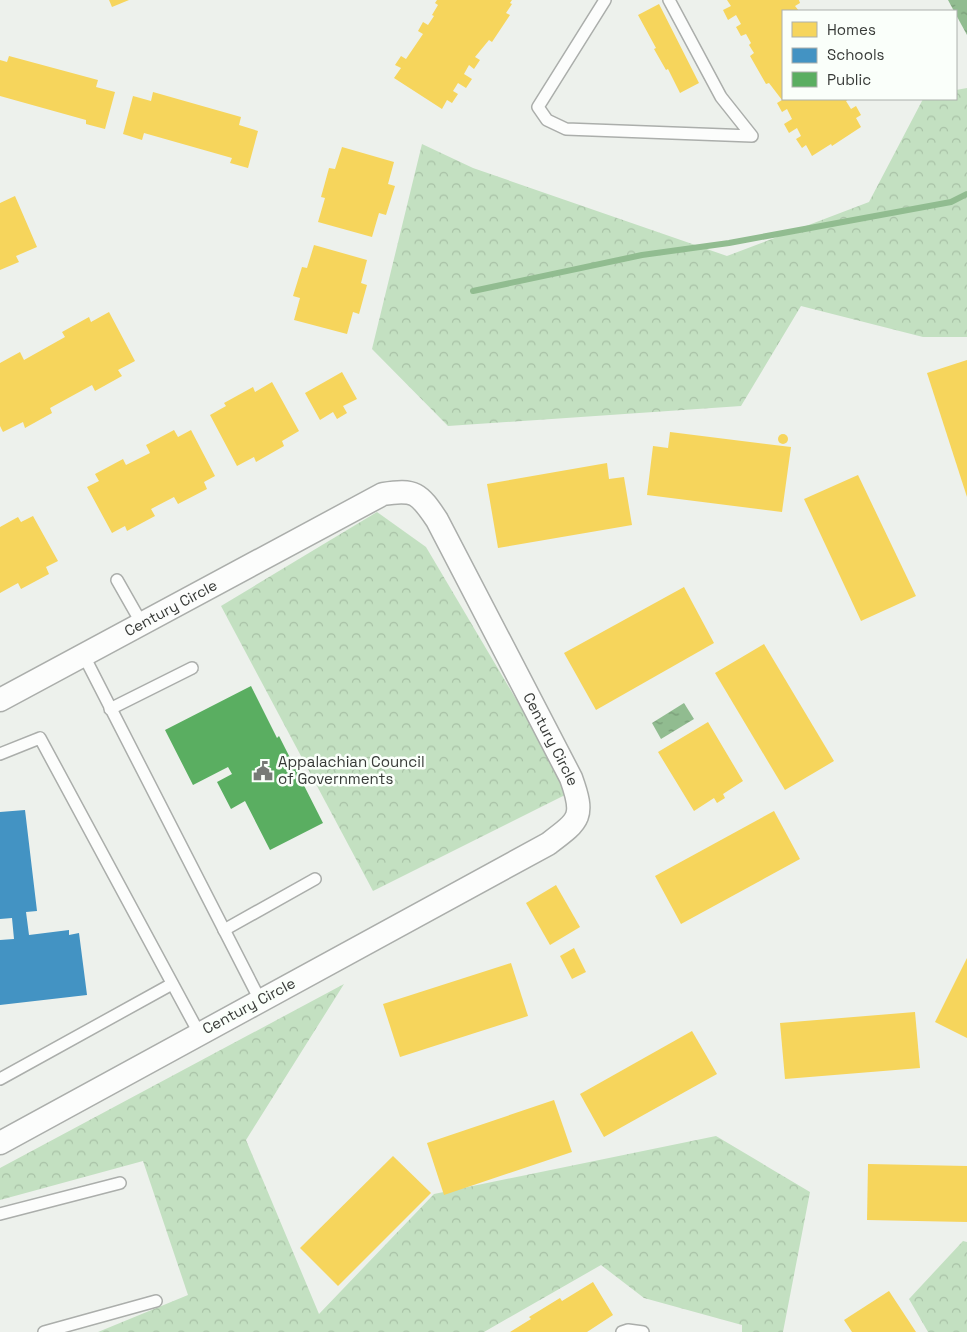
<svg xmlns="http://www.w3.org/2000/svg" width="967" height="1332" font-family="'Space Grotesk',sans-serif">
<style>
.forest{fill:url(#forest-crowns)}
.water{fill:url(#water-ripples)}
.homes{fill:#f6d55c}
.schools{fill:#4393c3}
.public{fill:#5aae61}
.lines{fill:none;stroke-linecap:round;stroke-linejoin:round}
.stream{stroke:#91bc90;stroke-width:6}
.service-casing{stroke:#abaeab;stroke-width:14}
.minor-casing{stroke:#abaeab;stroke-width:25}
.service{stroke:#fcfdfc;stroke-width:11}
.minor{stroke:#fcfdfc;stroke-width:22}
.labels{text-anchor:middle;stroke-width:5;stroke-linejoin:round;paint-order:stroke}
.street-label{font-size:15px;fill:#373a37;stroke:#fafffa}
.poi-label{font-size:15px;fill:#373a37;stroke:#fafffa;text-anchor:start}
</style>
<defs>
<pattern id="forest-crowns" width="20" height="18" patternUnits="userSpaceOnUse" patternTransform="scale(1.25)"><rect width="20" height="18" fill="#c3e0c1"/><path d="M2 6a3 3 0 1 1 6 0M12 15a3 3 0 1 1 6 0" fill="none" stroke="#a8c1a6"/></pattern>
<pattern id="water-ripples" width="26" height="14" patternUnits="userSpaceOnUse" patternTransform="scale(1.25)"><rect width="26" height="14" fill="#91bc90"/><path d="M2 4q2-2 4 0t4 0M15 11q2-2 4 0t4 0" fill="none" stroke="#779a76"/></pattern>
</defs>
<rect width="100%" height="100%" fill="#edf1ec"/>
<!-- forest -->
<g class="forest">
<path d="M 967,88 L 967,337 L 923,337 L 801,306 L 741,406 L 448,426 L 372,349 L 422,144 L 473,168 L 727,256 L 869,202 L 923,99 L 956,99 L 956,90 Z"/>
<path d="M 377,512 L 426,547 L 571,792 L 373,891 L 221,606 Z"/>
<path d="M 344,984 L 246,1140 L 319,1314 L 434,1194 L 716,1136 L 810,1192 L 783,1332 L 742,1332 L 742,1325 L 644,1298 L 601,1265 L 484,1332 L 98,1332 L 188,1295 L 143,1161 L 0,1200 L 0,1168 Z"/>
<path d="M 963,1241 L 967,1242 L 967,1332 L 928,1332 L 909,1299 Z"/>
</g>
<!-- water -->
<g class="water">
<path d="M 948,0 L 967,0 L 967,35 Z"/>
<path d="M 684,703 L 694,719 L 661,739 L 652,723 Z"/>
</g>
<!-- homes -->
<g class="homes">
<path d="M 109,0 L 129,0 L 112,7 Z"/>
<path d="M 437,0 L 512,0 L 510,3 L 512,4 L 506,13 L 510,15 L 492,42 L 489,40 L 475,57 L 480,60 L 474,69 L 469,65 L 464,74 L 472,79 L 466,88 L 458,83 L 453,91 L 458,94 L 452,103 L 447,100 L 442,109 L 394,78 L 401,68 L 395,65 L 401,56 L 406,59 L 423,34 L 418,31 L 423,22 L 428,25 L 434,16 L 432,15 L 438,5 L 435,3 Z"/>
<path d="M 727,0 L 799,0 L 800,3 L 795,6 L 799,11 L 783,11 L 783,99 L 849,99 L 846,101 L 851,109 L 856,106 L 861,115 L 856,118 L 861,127 L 832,146 L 831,144 L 812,156 L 806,145 L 802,148 L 796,139 L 801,136 L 797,128 L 789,133 L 784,124 L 792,119 L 787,109 L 782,112 L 777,103 L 782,100 L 769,83 L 766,84 L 750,56 L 754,53 L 749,45 L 751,43 L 746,34 L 741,36 L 736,27 L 741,24 L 736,15 L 728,20 L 723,10 L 731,6 Z"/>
<path d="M 659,4 L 699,83 L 680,93 L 668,69 L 666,70 L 654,49 L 656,48 L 638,15 Z"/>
<path d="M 9,56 L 98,80 L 96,87 L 115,92 L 105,129 L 86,124 L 86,120 L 0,96 L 0,60 L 7,62 Z"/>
<path d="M 153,92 L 241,117 L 239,125 L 258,131 L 248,168 L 230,163 L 232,158 L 144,133 L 142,140 L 123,134 L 133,96 L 151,101 Z"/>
<path d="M 342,147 L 394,162 L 388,184 L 395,186 L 386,215 L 379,213 L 372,237 L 318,222 L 325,198 L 321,197 L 329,168 L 335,169 Z"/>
<path d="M 15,196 L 37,247 L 16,256 L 19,262 L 0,270 L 0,203 Z"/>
<path d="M 314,245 L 367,260 L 361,283 L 367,285 L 359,314 L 353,312 L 347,334 L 294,320 L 300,298 L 293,296 L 302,267 L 307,268 Z"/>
<path d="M 109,312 L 135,361 L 118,370 L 122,376 L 95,391 L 92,385 L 50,408 L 52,413 L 25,428 L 23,422 L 3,432 L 0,426 L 0,363 L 20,352 L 24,360 L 65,337 L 62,332 L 89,317 L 91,322 Z"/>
<path d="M 967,360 L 967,497 L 927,373 Z"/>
<path d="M 342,372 L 357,399 L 343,406 L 347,413 L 337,419 L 333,412 L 320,420 L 305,393 Z"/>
<path d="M 272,382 L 299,431 L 282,441 L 284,446 L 256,462 L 254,457 L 237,466 L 210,415 L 226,406 L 224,403 L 253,387 L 255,392 Z"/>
<path d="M 174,430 L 178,437 L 191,430 L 215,476 L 204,482 L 207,489 L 178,504 L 174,497 L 151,509 L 155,516 L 127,531 L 125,526 L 112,533 L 87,487 L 99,481 L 95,474 L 123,459 L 126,465 L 150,453 L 146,445 Z"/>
<path d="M 670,432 L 791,447 L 782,512 L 647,495 L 653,446 L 668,448 Z"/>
<circle cx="783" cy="439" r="5"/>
<path d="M 607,463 L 609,479 L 624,477 L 632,525 L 498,548 L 487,484 Z"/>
<path d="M 858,475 L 916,596 L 861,621 L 804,499 Z"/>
<path d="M 33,516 L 58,561 L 46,567 L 49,574 L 21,589 L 18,583 L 0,593 L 0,527 L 18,517 L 21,522 Z"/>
<path d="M 684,587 L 714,643 L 596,710 L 564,653 Z"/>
<path d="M 764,644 L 834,761 L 785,790 L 715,673 Z"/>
<path d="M 708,722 L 743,781 L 723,794 L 725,798 L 717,803 L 714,798 L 694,811 L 658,752 Z"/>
<path d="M 774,811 L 800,859 L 681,924 L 655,876 Z"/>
<path d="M 556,885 L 580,927 L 550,945 L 526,903 Z"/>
<path d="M 574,948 L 586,972 L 572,979 L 560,956 Z"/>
<path d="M 967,958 L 967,1038 L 935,1022 Z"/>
<path d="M 511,963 L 528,1016 L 400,1057 L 383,1004 Z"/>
<path d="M 915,1012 L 920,1068 L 785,1079 L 780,1023 Z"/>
<path d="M 692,1031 L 717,1074 L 604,1137 L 580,1094 Z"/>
<path d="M 554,1100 L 572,1152 L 444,1195 L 427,1143 Z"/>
<path d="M 393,1156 L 431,1193 L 338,1286 L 300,1248 Z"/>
<path d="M 868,1164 L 967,1166 L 967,1222 L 867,1220 Z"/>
<path d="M 593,1282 L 613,1315 L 587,1332 L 510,1332 L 531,1319 L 529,1317 L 560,1298 L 562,1301 Z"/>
<path d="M 889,1291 L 916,1332 L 852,1332 L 844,1320 Z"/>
</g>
<!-- schools -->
<path class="schools" d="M 25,810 L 37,911 L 26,912 L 29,935 L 69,930 L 69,935 L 79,933 L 87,995 L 0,1005 L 0,940 L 14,939 L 12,918 L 0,919 L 0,812 Z"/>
<!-- public -->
<path class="public" d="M 251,686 L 277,738 L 279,736 L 323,823 L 270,850 L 245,801 L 231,809 L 217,782 L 232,774 L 228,767 L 193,785 L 165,730 Z"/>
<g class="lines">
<!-- stream -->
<path class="stream" d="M 473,291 L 642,255 L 729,243 L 951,202 L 967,194"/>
<defs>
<g id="service">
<path d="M 605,0 L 538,107 L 547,120 L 566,129 L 752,136 L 721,97 L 669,0"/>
<path d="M 117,580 L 142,624"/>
<path d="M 84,656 L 260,1000"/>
<path d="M 110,709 L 192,668"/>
<path d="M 0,754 L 40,738 L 199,1033"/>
<path d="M 224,930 L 315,879"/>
<path d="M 0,1079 L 172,984"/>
<path d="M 0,1214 L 120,1183"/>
<path d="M 44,1332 L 156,1301"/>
<path d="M 622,1332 L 628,1330 L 643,1332"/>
</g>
<g id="minor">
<path id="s1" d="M 0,700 L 383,494 C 415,489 419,493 437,520 L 571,778 C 585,817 580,820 548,844 L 0,1143"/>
</g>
</defs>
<!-- service casing -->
<use href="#service" class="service-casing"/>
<!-- minor casing -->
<use href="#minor" class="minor-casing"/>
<!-- service -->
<use href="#service" class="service"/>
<!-- minor -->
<use href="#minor" class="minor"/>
</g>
<!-- icons -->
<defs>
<symbol id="civic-bare" viewBox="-9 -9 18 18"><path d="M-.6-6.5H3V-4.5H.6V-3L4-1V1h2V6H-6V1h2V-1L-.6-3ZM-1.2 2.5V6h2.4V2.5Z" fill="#777a76" stroke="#fafffa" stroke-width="2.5" paint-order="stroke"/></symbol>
</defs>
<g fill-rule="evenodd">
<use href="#civic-bare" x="249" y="757" width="28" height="28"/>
</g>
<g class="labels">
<!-- street labels -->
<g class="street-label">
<text dy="5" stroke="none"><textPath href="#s1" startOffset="194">Century Circle</textPath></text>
<text dy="5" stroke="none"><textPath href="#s1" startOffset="748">Century Circle</textPath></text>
<text transform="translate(249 1006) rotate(-28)" y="5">Century Circle</text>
</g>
<!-- poi labels -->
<g class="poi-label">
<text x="278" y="767">Appalachian Council<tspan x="278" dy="17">of Governments</tspan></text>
</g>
</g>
<!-- legend -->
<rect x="782" y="10" width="175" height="90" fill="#fafffa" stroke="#acb0ac"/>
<rect x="792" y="22" width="25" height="15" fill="#f6d55c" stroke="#acb0ac"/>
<text x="827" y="35" font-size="15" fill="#373a37">Homes</text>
<rect x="792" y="48" width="25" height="15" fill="#4393c3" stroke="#acb0ac"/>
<text x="827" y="60" font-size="15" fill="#373a37">Schools</text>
<rect x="792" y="72" width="25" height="15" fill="#5aae61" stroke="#acb0ac"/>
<text x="827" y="85" font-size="15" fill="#373a37">Public</text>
</svg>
